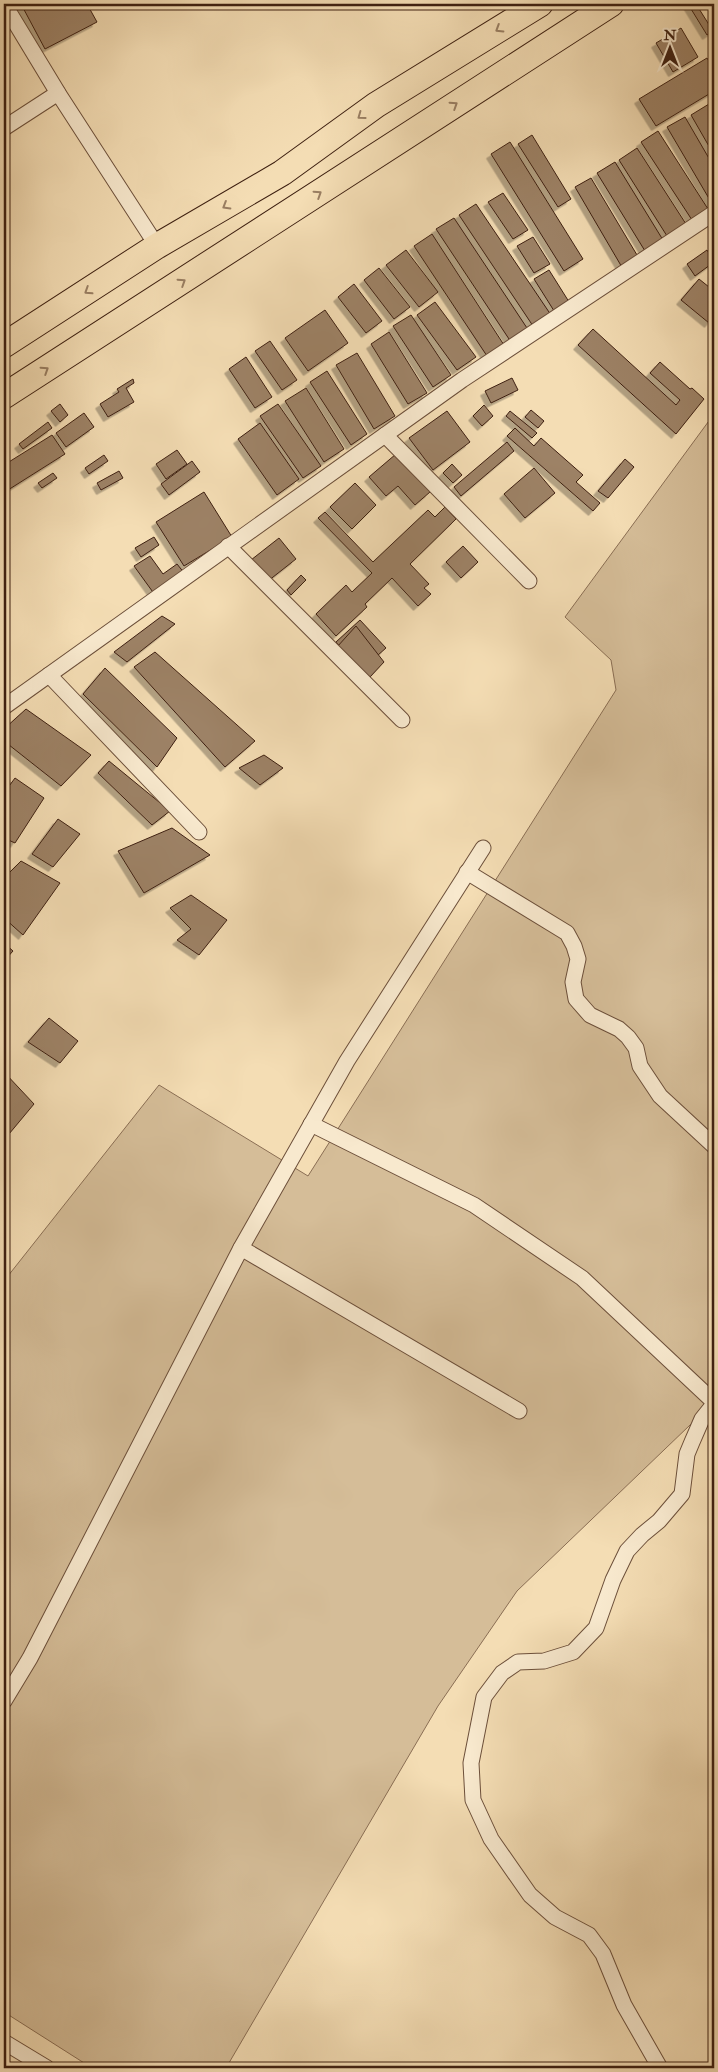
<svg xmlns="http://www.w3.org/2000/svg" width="718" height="2072" font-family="'IM FELL Double Pica',serif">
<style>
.green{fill:#d5bd98;stroke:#8a6e54}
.building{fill:#9d8266;stroke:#3e2011;filter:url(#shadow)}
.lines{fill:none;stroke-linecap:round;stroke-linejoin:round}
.minor-casing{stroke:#6c4f3a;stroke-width:17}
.trunk-casing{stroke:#3e2011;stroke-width:27}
.minor{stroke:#f8e9ce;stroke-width:15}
.trunk{stroke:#f4ddb4;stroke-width:25}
.oneway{stroke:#997e62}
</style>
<defs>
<filter id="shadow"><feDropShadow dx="-4.5" dy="4.5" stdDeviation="0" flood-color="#0004"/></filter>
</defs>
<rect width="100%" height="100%" fill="#f4ddb4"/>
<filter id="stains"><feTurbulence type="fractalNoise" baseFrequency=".004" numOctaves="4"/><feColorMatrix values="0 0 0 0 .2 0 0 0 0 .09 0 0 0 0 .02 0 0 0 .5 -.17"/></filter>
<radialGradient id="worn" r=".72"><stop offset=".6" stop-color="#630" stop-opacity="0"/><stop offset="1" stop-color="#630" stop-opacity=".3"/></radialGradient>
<!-- green -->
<path class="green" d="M 714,414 L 714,1402 L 517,1591 L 438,1706 L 226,2068 L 92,2068 L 4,2012 L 4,1281 L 159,1085 L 308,1176 L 616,690 L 611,660 L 565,617 Z"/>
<!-- building -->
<g class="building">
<path d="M 21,4 L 87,4 L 97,22 L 45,49 Z"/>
<path d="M 688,4 L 696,4 L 713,31 L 707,35 Z"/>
<path d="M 681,28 L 698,57 L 673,72 L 656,43 Z"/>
<path d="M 707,58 L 714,70 L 714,91 L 656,126 L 639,99 Z"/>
<path d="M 709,104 L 714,112 L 714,155 L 691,115 Z"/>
<path d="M 685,117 L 714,167 L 714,207 L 667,127 Z"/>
<path d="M 658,131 L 708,209 L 692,220 L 641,142 Z"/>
<path d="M 532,135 L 571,199 L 558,207 L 518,144 Z"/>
<path d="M 510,142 L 583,259 L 564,271 L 491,154 Z"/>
<path d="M 637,148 L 686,224 L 667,236 L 619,160 Z"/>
<path d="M 615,162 L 663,240 L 645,251 L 597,173 Z"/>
<path d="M 591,178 L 640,260 L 623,269 L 575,187 Z"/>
<path d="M 503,193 L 528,230 L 513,239 L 488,202 Z"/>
<path d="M 476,204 L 551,315 L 533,326 L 459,215 Z"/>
<path d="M 454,218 L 529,331 L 511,342 L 436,229 Z"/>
<path d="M 432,234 L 504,345 L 487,356 L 414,246 Z"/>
<path d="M 533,237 L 550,264 L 534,273 L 517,246 Z"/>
<path d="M 406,250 L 438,292 L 419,307 L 386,265 Z"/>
<path d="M 707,250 L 714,262 L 695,276 L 687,264 Z"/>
<path d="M 379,268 L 410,307 L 394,319 L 364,280 Z"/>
<path d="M 549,270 L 571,305 L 556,314 L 534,279 Z"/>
<path d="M 699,279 L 714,291 L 714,317 L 709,323 L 681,300 Z"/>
<path d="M 354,284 L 382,321 L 366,333 L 338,297 Z"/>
<path d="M 435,302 L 476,357 L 457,370 L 417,315 Z"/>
<path d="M 325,310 L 348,343 L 308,371 L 285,338 Z"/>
<path d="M 411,315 L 451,375 L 433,387 L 393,326 Z"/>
<path d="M 593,329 L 676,405 L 680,400 L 650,373 L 660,362 L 690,389 L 692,388 L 704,399 L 676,434 L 578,345 Z"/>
<path d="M 389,332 L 427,393 L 408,404 L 371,344 Z"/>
<path d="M 270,341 L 297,380 L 282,390 L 255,351 Z"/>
<path d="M 357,353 L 395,416 L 374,429 L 336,365 Z"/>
<path d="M 246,357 L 272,397 L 255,408 L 229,369 Z"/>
<path d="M 327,371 L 367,434 L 351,445 L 310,382 Z"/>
<path d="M 512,378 L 518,390 L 491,403 L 485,391 Z"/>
<path d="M 133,379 L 134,383 L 126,388 L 134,402 L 108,417 L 100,404 L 119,392 L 117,389 Z"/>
<path d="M 306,388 L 344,449 L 324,462 L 285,401 Z"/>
<path d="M 60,404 L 68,415 L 60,422 L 51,411 Z"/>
<path d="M 278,404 L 321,466 L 303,478 L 260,416 Z"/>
<path d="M 484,405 L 493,416 L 482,426 L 473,416 Z"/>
<path d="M 531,410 L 544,421 L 538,428 L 525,417 Z"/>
<path d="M 447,411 L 470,442 L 433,470 L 409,438 Z"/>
<path d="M 510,411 L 537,433 L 532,438 L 506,416 Z"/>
<path d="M 84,413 L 94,427 L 66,447 L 56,433 Z"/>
<path d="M 48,422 L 52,428 L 23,449 L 19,444 Z"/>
<path d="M 260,423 L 299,479 L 277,495 L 238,439 Z"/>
<path d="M 515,428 L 534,446 L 541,438 L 583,475 L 576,482 L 600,503 L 593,511 L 507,436 Z"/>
<path d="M 52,435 L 65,454 L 8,490 L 4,482 L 4,465 Z"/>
<path d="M 507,442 L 514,451 L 461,496 L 454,487 Z"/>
<path d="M 177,450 L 187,464 L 166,479 L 156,464 Z"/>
<path d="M 396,454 L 430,492 L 415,505 L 398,486 L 386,496 L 369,477 Z"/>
<path d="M 104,455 L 108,461 L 89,474 L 85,468 Z"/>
<path d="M 625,459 L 634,467 L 608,498 L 598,491 Z"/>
<path d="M 192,461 L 200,472 L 169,495 L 161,484 Z"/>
<path d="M 452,464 L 462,475 L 453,483 L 443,473 Z"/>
<path d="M 534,468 L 555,493 L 525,518 L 504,494 Z"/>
<path d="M 119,471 L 123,478 L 101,490 L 97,483 Z"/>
<path d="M 53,473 L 57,478 L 42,488 L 38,483 Z"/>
<path d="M 355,483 L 376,505 L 352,529 L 330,507 Z"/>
<path d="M 204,492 L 232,537 L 184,566 L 156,522 Z"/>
<path d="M 445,507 L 456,519 L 410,564 L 429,584 L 424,588 L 431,594 L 418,606 L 392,578 L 365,604 L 367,607 L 336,636 L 316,614 L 346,585 L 352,592 L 372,573 L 318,518 L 325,512 L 373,562 L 428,510 L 435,517 Z"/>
<path d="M 154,537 L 159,545 L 141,557 L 135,548 Z"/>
<path d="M 279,538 L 296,559 L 268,581 L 251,560 Z"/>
<path d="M 463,546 L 478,562 L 461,578 L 446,562 Z"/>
<path d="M 150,556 L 163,574 L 177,564 L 185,574 L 155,595 L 134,566 Z"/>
<path d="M 301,575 L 306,580 L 291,595 L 287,590 Z"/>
<path d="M 162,616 L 175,624 L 127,662 L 114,652 Z"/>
<path d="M 360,620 L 386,648 L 361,670 L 336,642 Z"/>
<path d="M 356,626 L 384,662 L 370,677 L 337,647 Z"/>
<path d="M 155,652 L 255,741 L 225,767 L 134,667 Z"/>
<path d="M 105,668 L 177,738 L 157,767 L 83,694 Z"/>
<path d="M 26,709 L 91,755 L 61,786 L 4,741 L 4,729 Z"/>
<path d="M 264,755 L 283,768 L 260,785 L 239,768 Z"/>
<path d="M 109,761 L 170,811 L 152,825 L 98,773 Z"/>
<path d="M 15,778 L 44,798 L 15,843 L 4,838 L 4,793 Z"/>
<path d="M 58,819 L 80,834 L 53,867 L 32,854 Z"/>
<path d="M 172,828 L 210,855 L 144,893 L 118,851 Z"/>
<path d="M 21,861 L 60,883 L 23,935 L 4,918 L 4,878 Z"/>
<path d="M 191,895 L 227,920 L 199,955 L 177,940 L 191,929 L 170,908 Z"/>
<path d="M 4,943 L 13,951 L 4,961 Z"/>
<path d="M 49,1018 L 78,1041 L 60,1063 L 28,1042 Z"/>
<path d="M 4,1072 L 34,1104 L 4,1140 Z"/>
</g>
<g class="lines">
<defs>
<g id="minor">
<path d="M 4,4 L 58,93 L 157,246"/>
<path d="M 4,128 L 58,93"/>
<path d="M 385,435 L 529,581"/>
<path d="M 228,546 L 402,720"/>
<path d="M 49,675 L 199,832"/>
<path d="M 4,707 L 462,380 L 714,213"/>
<path d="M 467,872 L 567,933 L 574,946 L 578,959 L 573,982 L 576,999 L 590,1015 L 619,1029 L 628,1037 L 636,1048 L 640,1066 L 660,1096 L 714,1146"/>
<path d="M 311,1124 L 474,1205 L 582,1278 L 714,1402"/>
<path d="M 241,1248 L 519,1411"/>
<path d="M 4,1701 L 30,1658 L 241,1248 L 347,1061 L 483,848"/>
<path d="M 4,2042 L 47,2068"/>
<path d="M 660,2068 L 624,2005 L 603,1954 L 589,1935 L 555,1917 L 530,1895 L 491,1839 L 473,1800 L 471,1763 L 484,1697 L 502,1673 L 518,1662 L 544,1661 L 573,1652 L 596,1628 L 613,1580 L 627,1551 L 642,1535 L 659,1521 L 682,1494 L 687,1454 L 692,1442 L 702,1419 L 714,1404"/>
</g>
<g id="trunk">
<path d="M 4,345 L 157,246 L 282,173 L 376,105 L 540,4"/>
<path d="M 4,396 L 611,4"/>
</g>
</defs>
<!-- minor casing -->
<use href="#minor" class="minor-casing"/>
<!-- trunk casing -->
<use href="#trunk" class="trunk-casing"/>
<!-- minor -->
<use href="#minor" class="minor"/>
<!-- trunk -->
<use href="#trunk" class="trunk"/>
</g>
<!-- one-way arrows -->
<defs><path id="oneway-chevron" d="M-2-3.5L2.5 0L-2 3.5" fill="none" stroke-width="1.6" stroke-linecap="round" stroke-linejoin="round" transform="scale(1.25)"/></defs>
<g class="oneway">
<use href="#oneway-chevron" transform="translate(499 29) rotate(148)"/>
<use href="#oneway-chevron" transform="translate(454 105) rotate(-33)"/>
<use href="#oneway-chevron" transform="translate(361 116) rotate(144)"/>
<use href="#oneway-chevron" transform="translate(318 194) rotate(-33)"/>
<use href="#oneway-chevron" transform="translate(226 206) rotate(149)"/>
<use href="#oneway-chevron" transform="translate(182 282) rotate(-33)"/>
<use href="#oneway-chevron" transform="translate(88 291) rotate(147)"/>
<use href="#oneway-chevron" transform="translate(45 370) rotate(-33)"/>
</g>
<!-- margin -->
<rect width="718" height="2072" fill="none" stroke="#f4ddb4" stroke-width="20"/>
<rect x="5" y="5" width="708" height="2062" fill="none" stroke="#3e2011" stroke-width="2.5"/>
<rect x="10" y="10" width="698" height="2052" fill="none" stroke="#3e2011"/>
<!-- north arrow -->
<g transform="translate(670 48)" stroke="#f8e9ce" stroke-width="4" paint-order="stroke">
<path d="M0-4L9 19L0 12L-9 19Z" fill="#3e2011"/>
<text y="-8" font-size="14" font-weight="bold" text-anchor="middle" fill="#3e2011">N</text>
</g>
<rect width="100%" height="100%" filter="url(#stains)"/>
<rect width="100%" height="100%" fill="url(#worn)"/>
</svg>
